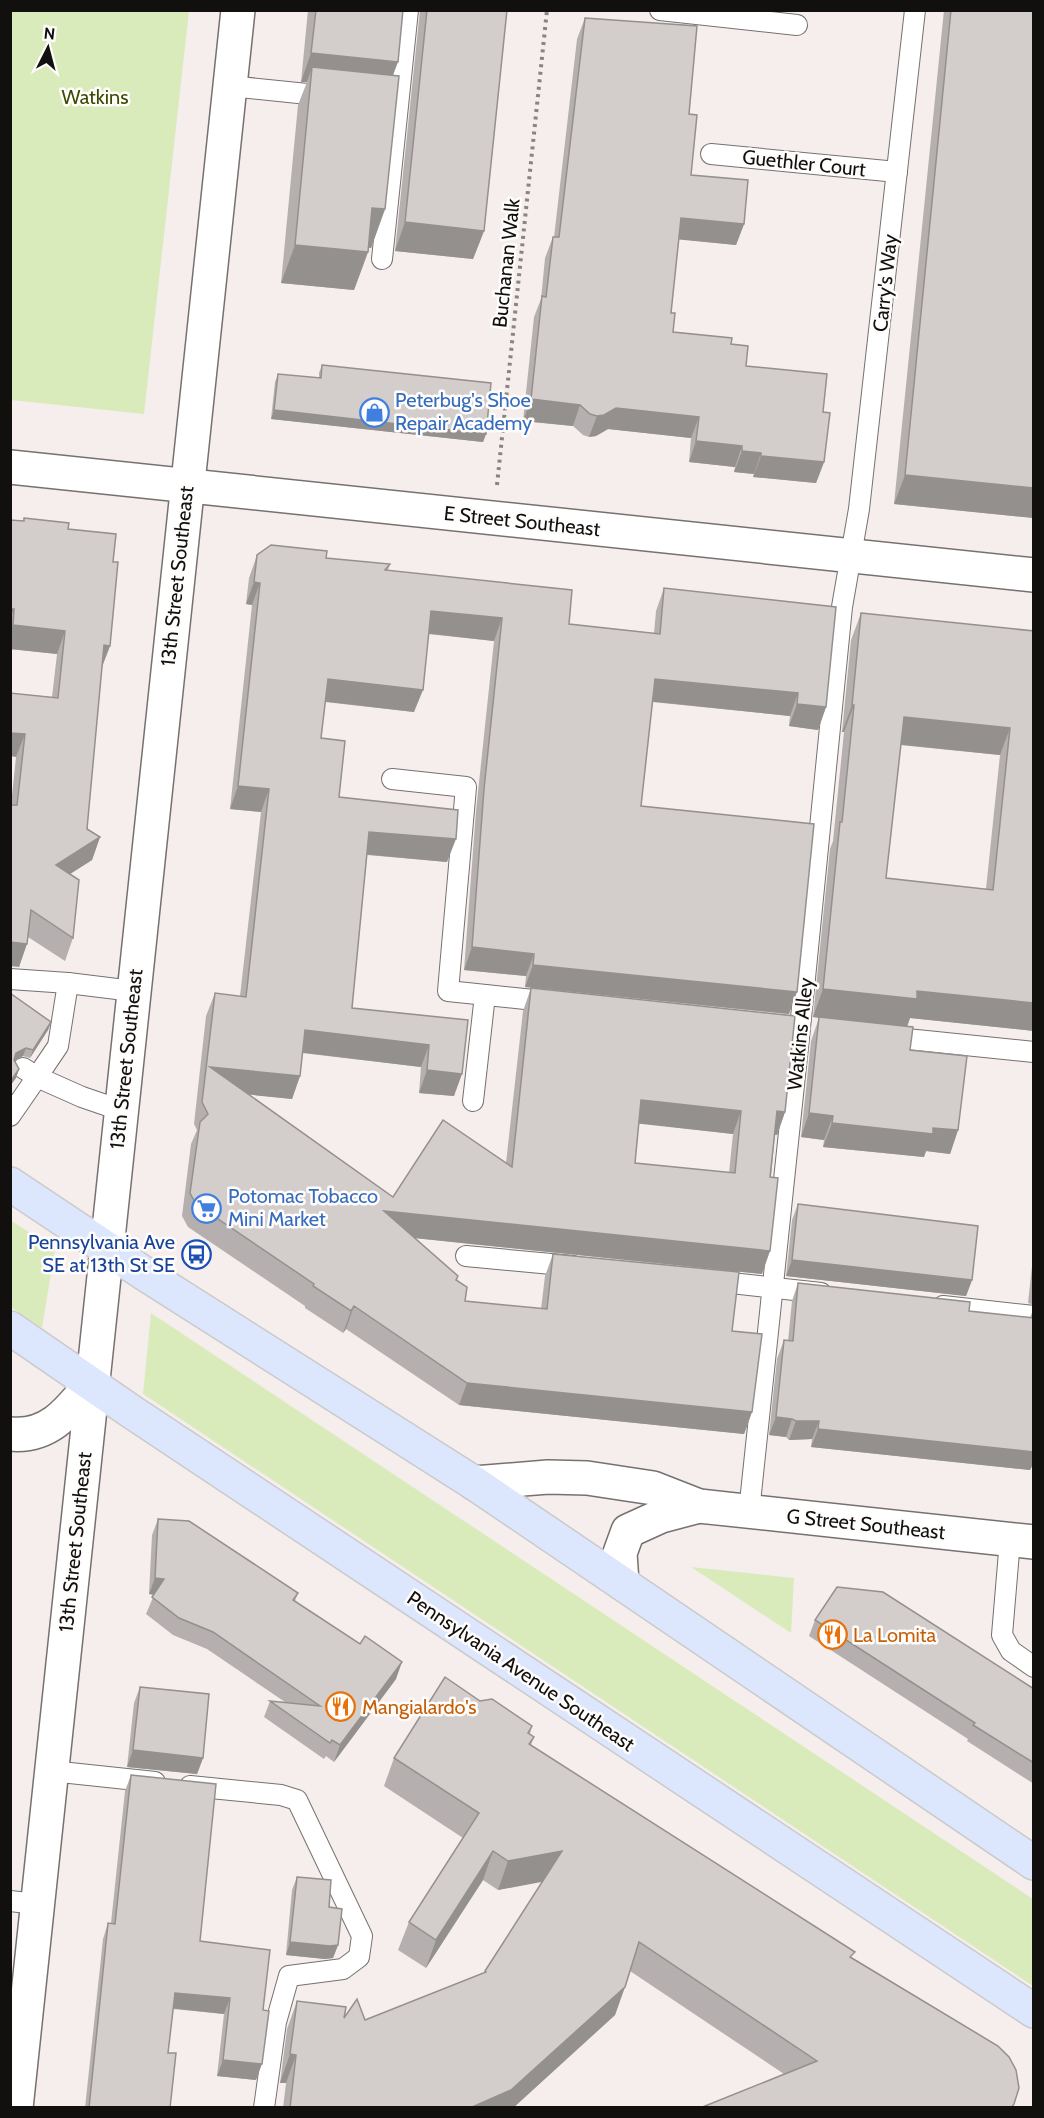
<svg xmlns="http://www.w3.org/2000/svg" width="1044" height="2118" font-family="Cabin,sans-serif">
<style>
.green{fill:#daebbb}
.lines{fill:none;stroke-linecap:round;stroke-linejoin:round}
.lane-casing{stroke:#76716f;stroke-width:22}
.street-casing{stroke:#76716f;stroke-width:36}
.primary-casing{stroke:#cbcaca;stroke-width:36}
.path{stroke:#898482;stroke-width:4;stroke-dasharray:3 4.5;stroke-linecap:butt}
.lane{stroke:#fff;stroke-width:20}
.street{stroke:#fff;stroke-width:33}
.primary{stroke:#dce6fd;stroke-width:33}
.wall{fill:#b5b0af;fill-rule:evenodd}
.shaded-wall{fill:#94908e}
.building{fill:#d3cdcb;stroke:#94908e;stroke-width:1.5;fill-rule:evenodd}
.labels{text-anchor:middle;stroke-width:5;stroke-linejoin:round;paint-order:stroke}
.park-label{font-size:20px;fill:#3a4c00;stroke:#fefdfc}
.street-label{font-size:20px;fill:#120f0f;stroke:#fefdfc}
.shop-label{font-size:20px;fill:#366cbe;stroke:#fefdfc;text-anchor:start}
.transit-label{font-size:20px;fill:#164399;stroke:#fefdfc;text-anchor:end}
.food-label{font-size:20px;fill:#c56008;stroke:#fefdfc;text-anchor:start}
</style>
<rect width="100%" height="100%" fill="#f5eeec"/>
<!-- green -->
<g class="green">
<path d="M 10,11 L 189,11 L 144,414 L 11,400 Z"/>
<path d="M 10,1220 L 55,1249 L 42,1328 L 11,1307 Z"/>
<path d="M 151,1313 L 1033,1899 L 1033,1986 L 143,1394 Z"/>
<path d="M 691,1567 L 794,1578 L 791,1633 Z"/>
</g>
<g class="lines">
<defs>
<g id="lane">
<path d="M 660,10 L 797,25"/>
<path d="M 230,86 L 327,96"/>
<path d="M 711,154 L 897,172"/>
<path d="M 382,259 L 408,10"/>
<path d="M 392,779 L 466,787 L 448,991 L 553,1002"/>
<path d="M 10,979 L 68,983 L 133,991"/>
<path d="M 887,1037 L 1034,1052"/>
<path d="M 23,1068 L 37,1077 L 58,1046 L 68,983"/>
<path d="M 473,1101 L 485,995"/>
<path d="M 10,1116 L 37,1077 L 82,1097 L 120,1110"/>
<path d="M 466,1256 L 573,1266"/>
<path d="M 713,1281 L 821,1293"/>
<path d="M 943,1306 L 1034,1316"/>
<path d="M 749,1512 L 800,1028 L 842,607 L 859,509 L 915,10"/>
<path d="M 1010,1540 L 1002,1635 L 1011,1651 L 1034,1667"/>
<path d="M 51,1771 L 155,1782"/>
<path d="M 190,1786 L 281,1795 L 297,1800 L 362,1936 L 359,1957 L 343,1969 L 289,1976 L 276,2022 L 264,2108"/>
<path d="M 10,1901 L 37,1904"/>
</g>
<g id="street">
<path d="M 10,467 L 1034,575"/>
<path d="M 10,1434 C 49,1438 69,1411 91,1384"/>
<path d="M 474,1483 L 548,1477 L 587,1478 L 653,1488 L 699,1506 L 1034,1542"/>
<path d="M 622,1583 L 620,1553 L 628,1531 L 661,1516 L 699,1506"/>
<path d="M 16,2108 L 238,10"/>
</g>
<g id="primary">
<path d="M 10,1184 L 145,1274 L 474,1483 L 1034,1863"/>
<path d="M 10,1328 L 132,1412 L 1034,2011"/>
</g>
</defs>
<!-- lane casing -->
<use href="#lane" class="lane-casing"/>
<!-- street casing -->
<use href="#street" class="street-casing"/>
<!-- primary casing -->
<use href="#primary" class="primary-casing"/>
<!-- path -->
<path class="path" d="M 497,485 L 547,10"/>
<!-- lane -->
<use href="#lane" class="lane"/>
<!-- street -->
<use href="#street" class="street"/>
<!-- primary -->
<use href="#primary" class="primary"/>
</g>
<!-- wall -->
<g class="wall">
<path d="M 308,10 L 403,10 L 393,75 L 385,209 L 371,248 L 369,248 L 368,252 L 354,290 L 281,283 L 298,105 L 307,82 L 301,82 Z"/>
<path d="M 420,10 L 507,10 L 484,231 L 473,259 L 395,251 Z"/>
<path d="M 944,10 L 1034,10 L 1034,518 L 894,504 Z"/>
<path d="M 585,18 L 689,114 L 691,175 L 744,224 L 736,245 L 679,239 L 671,313 L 673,332 L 731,344 L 746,366 L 823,412 L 824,462 L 816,483 L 753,477 L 754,474 L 734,472 L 735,467 L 689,462 L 691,438 L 608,429 L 596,436 L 589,437 L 583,435 L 573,426 L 523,421 L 534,317 L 541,299 L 545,258 L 553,237 L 554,237 L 577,39 Z"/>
<path d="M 322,365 L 486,434 L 483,442 L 271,419 L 275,382 L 278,374 L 319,378 L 319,373 Z"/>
<path d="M 24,518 L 68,529 L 113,562 L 110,646 L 102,667 L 87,829 L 100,837 L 92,860 L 70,874 L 73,938 L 65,961 L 28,937 L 19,967 L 11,805 L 16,757 L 10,693 L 52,697 L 57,654 L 10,649 L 10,520 L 23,521 Z"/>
<path d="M 257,555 L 326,558 L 390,564 L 388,570 L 569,624 L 654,633 L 656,611 L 664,588 L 826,707 L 818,730 L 789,726 L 790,716 L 652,702 L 641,806 L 789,1014 L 525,987 L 526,976 L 464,970 L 476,811 L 494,641 L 428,634 L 414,712 L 325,702 L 321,738 L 339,797 L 447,862 L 367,855 L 352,1008 L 468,1020 L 454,1096 L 419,1093 L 421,1067 L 302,1053 L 300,1076 L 292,1099 L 248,1094 L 393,1197 L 506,1163 L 523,1011 L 531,988 L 785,1112 L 777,1135 L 775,1134 L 762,1274 L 414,1238 L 458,1276 L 457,1281 L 465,1301 L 541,1309 L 545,1276 L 553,1254 L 732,1331 L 752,1412 L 744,1434 L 459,1405 L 346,1329 L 343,1333 L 305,1308 L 305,1306 L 188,1227 L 182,1216 L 191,1144 L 197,1130 L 194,1124 L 206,1016 L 215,993 L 240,996 L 261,812 L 230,809 L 252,605 L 246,604 L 249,578 ZM 639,1123 L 733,1134 L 729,1173 L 635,1163 Z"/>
<path d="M 861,613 L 1034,631 L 1034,1031 L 910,1018 L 907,1026 L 910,1050 L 958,1130 L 950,1154 L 926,1151 L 924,1157 L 823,1147 L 824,1140 L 801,1137 L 811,1041 L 819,1018 L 813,1017 L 830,849 L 833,841 L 844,732 L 842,732 L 851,640 ZM 900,745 L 1000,755 L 986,889 L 886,878 Z"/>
<path d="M 10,993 L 51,1022 L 48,1030 L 30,1058 L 23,1056 L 15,1060 L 19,1069 L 16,1078 L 10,1086 Z"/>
<path d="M 798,1204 L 972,1280 L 966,1296 L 786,1276 L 792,1220 Z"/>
<path d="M 1034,1248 L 1034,1305 L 1028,1303 Z"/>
<path d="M 798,1283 L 969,1311 L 1030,1318 L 1034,1307 L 1034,1464 L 1033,1464 L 1030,1470 L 811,1447 L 812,1439 L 789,1440 L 786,1437 L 769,1435 L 777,1359 L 784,1340 L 788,1341 L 792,1301 Z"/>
<path d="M 158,1519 L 298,1593 L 295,1601 L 396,1679 L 334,1762 L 326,1756 L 324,1759 L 264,1717 L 270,1701 L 285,1702 L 207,1649 L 173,1635 L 146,1614 L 154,1595 L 149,1594 L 152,1535 Z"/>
<path d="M 815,1620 L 1034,1689 L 1034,1784 L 967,1741 L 968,1739 L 809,1636 Z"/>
<path d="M 140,1687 L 203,1758 L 197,1774 L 127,1767 L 134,1703 Z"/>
<path d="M 480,1701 L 532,1726 L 530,1734 L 534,1737 L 531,1745 L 853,1958 L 998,2046 L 784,2074 L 630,1971 L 615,2015 L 513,2108 L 283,2108 L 286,2083 L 280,2083 L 287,2029 L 297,2001 L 344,2018 L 365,2020 L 484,1973 L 543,1881 L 498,1890 L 483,1880 L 426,1968 L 398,1950 L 409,1922 L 463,1838 L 384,1786 L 394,1758 Z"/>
<path d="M 131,1775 L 200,1941 L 263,2010 L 256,2080 L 217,2076 L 224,2014 L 173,2009 L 168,2053 L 170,2108 L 85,2108 L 103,1939 L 108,1923 L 111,1923 L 125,1791 Z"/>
<path d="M 297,1877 L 329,1907 L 338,1945 L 333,1958 L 325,1959 L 286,1955 L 292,1890 Z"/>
</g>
<!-- shaded-wall -->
<g class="shaded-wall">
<path d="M 311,53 L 398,62 L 387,91 L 312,67 L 307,82 L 301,82 Z"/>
<path d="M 372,208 L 385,209 L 371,248 L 358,246 Z"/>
<path d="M 681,218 L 744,224 L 736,245 L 674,239 Z"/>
<path d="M 405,222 L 484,231 L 473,259 L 395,251 Z"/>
<path d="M 295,245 L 368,252 L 354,290 L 281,283 Z"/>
<path d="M 531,399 L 580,405 L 573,426 L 523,421 Z"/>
<path d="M 616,408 L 699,417 L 691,438 L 608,429 L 596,436 L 589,437 L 597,416 Z"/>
<path d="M 274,410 L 486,434 L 483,442 L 271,419 Z"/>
<path d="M 696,441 L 742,446 L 735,467 L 689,462 Z"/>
<path d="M 742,451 L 761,453 L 754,474 L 734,472 Z"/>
<path d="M 761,456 L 824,462 L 816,483 L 753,477 Z"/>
<path d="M 905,475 L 1034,488 L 1034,518 L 894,504 Z"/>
<path d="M 254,582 L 260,583 L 252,605 L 246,604 Z"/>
<path d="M 10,609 L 14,609 L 10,619 Z"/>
<path d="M 431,611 L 502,618 L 494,641 L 423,633 Z"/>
<path d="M 13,625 L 65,631 L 57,654 L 10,649 L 10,631 Z"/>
<path d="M 104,645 L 110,646 L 101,669 Z"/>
<path d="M 328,679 L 423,690 L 414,712 L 320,701 Z"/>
<path d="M 655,679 L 798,693 L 790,716 L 647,701 Z"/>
<path d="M 797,704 L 826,707 L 818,730 L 789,726 Z"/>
<path d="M 852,705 L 854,705 L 844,732 L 842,732 Z"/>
<path d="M 904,717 L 1010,728 L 1000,755 L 894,744 Z"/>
<path d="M 10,733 L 25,734 L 16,757 L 10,756 Z"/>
<path d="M 238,786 L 269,789 L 261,812 L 230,809 Z"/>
<path d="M 369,832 L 456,839 L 447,862 L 361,854 Z"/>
<path d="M 100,837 L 92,860 L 48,888 L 56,865 Z"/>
<path d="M 10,942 L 27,944 L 19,967 L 10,966 Z"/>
<path d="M 472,947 L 534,954 L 526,976 L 464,970 Z"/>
<path d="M 533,965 L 797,992 L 789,1014 L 525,987 Z"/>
<path d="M 823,989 L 917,991 L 1034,1003 L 1034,1031 L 910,1018 L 907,1027 L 813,1017 Z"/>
<path d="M 51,1022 L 48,1030 L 30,1058 L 33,1050 Z"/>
<path d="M 305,1030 L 429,1045 L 421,1067 L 297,1052 Z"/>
<path d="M 26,1048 L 23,1056 L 13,1061 L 16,1053 Z"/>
<path d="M 210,1067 L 300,1076 L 292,1099 L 203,1090 Z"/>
<path d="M 19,1069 L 16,1078 L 10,1086 L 10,1082 Z"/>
<path d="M 427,1070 L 462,1074 L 454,1096 L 419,1093 Z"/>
<path d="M 641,1100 L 741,1111 L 733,1134 L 633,1123 Z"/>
<path d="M 777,1111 L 785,1112 L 777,1135 L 769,1134 Z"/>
<path d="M 809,1113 L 833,1116 L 824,1140 L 801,1137 Z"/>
<path d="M 832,1123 L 933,1128 L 958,1130 L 950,1154 L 926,1151 L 924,1157 L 823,1147 Z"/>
<path d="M 384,1211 L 770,1251 L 762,1274 L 376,1234 Z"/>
<path d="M 792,1260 L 972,1280 L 966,1296 L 786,1276 Z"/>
<path d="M 354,1306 L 346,1329 L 343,1333 L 351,1311 Z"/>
<path d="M 467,1383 L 752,1412 L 744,1434 L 459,1405 Z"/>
<path d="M 776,1417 L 792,1419 L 786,1437 L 769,1435 Z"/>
<path d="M 796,1421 L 819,1421 L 812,1439 L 789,1440 Z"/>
<path d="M 818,1429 L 1034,1452 L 1034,1464 L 1033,1464 L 1030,1470 L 811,1447 Z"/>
<path d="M 155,1578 L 164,1579 L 158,1595 L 149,1594 Z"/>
<path d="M 402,1662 L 396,1679 L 334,1762 L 340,1745 Z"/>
<path d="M 133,1750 L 203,1758 L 197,1774 L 127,1767 Z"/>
<path d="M 493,1851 L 483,1880 L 426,1968 L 436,1940 Z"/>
<path d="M 562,1851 L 552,1880 L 498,1890 L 508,1861 Z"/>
<path d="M 290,1942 L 338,1945 L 333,1958 L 325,1959 L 286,1955 Z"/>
<path d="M 625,1987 L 615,2015 L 513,2108 L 470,2108 Z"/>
<path d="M 175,1993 L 230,1998 L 224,2014 L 169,2008 Z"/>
<path d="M 290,2054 L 296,2055 L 286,2083 L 280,2083 Z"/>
<path d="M 223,2060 L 262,2064 L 256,2080 L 217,2076 Z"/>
</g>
<!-- building -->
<g class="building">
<path d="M 316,10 L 403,10 L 398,62 L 311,53 Z"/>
<path d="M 427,10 L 507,10 L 484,231 L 405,222 Z"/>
<path d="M 951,10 L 1034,10 L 1034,488 L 905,475 Z"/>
<path d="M 585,18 L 697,26 L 689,114 L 697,115 L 691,175 L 748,180 L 744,224 L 681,218 L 671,313 L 675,313 L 673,332 L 732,338 L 731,344 L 748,346 L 746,366 L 827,374 L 823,412 L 830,413 L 824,462 L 761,456 L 761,453 L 742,451 L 742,446 L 696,441 L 699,417 L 616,408 L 604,415 L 597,416 L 590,414 L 580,405 L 531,399 L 542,296 L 546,297 L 553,237 L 559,237 Z"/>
<path d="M 312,67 L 399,76 L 385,209 L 372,208 L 368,252 L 295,245 Z"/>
<path d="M 322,365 L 491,383 L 486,434 L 274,410 L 278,374 L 321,378 Z"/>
<path d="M 24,518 L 69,523 L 68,529 L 116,534 L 113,562 L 118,562 L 110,646 L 104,645 L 87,829 L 100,837 L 56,865 L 79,880 L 73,938 L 31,910 L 27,944 L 10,942 L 10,805 L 17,805 L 25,734 L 10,733 L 10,693 L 58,698 L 65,631 L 13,625 L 14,609 L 10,609 L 10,520 L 24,521 Z"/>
<path d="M 271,545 L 327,551 L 326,558 L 390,564 L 385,570 L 572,590 L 569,624 L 660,634 L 664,588 L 836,607 L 826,707 L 797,704 L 798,693 L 655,679 L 641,806 L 814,824 L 797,992 L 533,965 L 534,954 L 472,947 L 484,789 L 502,618 L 431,611 L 423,690 L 328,679 L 321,738 L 345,741 L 339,797 L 458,810 L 456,839 L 369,832 L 352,1008 L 468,1020 L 462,1074 L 427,1070 L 429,1045 L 305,1030 L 300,1076 L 210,1067 L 393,1197 L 443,1120 L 512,1167 L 531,988 L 795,1016 L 785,1112 L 777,1111 L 770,1177 L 778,1178 L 770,1251 L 384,1211 L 458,1276 L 456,1280 L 467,1287 L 465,1301 L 547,1309 L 553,1254 L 739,1272 L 732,1331 L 762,1334 L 752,1412 L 467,1383 L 354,1306 L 351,1311 L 313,1286 L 314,1284 L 196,1204 L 190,1193 L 200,1122 L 208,1114 L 202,1102 L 215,993 L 246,997 L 269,789 L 238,786 L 260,583 L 254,582 L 257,555 ZM 641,1100 L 741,1111 L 735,1173 L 635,1163 Z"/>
<path d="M 861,613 L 1034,631 L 1034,1003 L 917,991 L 917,999 L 823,989 L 840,822 L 842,822 L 854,705 L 852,705 ZM 904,717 L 1010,728 L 993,890 L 886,878 Z"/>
<path d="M 10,993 L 51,1022 L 33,1050 L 26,1048 L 16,1053 L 14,1060 L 19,1069 L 10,1082 Z"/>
<path d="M 819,1017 L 913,1027 L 910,1050 L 967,1056 L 958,1130 L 933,1128 L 933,1134 L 832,1123 L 833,1116 L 809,1113 Z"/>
<path d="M 798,1204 L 978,1226 L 972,1280 L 792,1260 Z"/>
<path d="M 798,1283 L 970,1302 L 969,1311 L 1034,1318 L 1034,1452 L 818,1429 L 819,1421 L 796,1421 L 792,1419 L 776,1417 L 784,1340 L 793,1341 Z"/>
<path d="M 158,1519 L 189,1521 L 298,1593 L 293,1600 L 360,1644 L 365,1636 L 402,1662 L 340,1745 L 332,1740 L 330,1743 L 270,1701 L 320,1706 L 213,1632 L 179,1618 L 152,1597 L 164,1579 L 155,1578 Z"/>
<path d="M 837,1587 L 883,1592 L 1034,1689 L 1034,1763 L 973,1725 L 975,1723 L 815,1620 Z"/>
<path d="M 445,1677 L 480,1701 L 492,1699 L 532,1726 L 528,1733 L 534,1737 L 529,1744 L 855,1952 L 850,1957 L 998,2046 L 1009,2057 L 1016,2070 L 1019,2088 L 1014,2104 L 1011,2108 L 700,2108 L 817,2061 L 639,1942 L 625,1987 L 511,2090 L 470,2108 L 290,2108 L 296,2055 L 290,2054 L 297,2001 L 346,2007 L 344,2018 L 357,1999 L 365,2020 L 486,1972 L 485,1971 L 562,1851 L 508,1861 L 493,1851 L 436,1940 L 409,1922 L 479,1813 L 394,1758 Z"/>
<path d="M 140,1687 L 209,1694 L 203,1758 L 133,1750 Z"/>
<path d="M 131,1775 L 216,1784 L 200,1941 L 270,1950 L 263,2010 L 269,2011 L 262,2064 L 223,2060 L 230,1998 L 175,1993 L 168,2053 L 176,2053 L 170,2108 L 89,2108 L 108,1923 L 115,1924 Z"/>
<path d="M 297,1877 L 331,1880 L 329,1907 L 342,1909 L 338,1945 L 330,1946 L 290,1942 Z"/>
</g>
<!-- icons -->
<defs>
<symbol id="shop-ring" viewBox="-11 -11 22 22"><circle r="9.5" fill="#fefdfc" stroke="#3f7fe0" stroke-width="1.5"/><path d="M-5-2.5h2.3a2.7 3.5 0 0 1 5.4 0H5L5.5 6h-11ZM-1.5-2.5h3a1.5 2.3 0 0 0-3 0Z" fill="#3f7fe0"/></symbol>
<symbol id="supermarket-ring" viewBox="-11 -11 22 22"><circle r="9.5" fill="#fefdfc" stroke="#3f7fe0" stroke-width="1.5"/><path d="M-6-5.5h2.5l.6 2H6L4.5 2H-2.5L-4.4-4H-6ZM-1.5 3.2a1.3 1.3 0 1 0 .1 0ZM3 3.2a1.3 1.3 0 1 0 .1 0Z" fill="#3f7fe0"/></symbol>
<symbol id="bus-ring" viewBox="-11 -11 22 22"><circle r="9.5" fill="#fefdfc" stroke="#1a4fb4" stroke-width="1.5"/><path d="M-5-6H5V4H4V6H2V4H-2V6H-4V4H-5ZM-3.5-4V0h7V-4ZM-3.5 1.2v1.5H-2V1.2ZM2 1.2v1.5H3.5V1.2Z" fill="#1a4fb4"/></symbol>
<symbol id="restaurant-ring" viewBox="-11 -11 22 22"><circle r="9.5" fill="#fefdfc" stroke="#e8710a" stroke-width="1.5"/><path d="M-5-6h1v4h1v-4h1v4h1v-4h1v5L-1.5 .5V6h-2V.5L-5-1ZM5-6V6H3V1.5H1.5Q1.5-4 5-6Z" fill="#e8710a"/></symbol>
</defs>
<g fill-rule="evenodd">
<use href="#shop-ring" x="358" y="396" width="33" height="33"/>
<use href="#supermarket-ring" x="190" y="1192" width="33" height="33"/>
<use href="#bus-ring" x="180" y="1238" width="33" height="33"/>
<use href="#restaurant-ring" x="816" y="1618" width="33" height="33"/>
<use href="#restaurant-ring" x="324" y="1690" width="33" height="33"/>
</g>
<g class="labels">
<!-- park labels -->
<g class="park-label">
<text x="95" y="104">Watkins</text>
</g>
<!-- street labels -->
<g class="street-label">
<text transform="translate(804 163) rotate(6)" y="7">Guethler Court</text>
<text transform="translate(506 263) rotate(-84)" y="7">Buchanan Walk</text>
<text transform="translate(885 283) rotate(-84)" y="7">Carry's Way</text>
<text transform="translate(522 521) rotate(6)" y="7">E Street Southeast</text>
<text transform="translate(177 576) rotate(-84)" y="7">13th Street Southeast</text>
<text transform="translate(800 1034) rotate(-84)" y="7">Watkins Alley</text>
<text transform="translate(126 1059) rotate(-84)" y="7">13th Street Southeast</text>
<text transform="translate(866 1524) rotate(6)" y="7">G Street Southeast</text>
<text transform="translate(75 1542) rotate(-84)" y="7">13th Street Southeast</text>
<text transform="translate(521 1671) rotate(34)" y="7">Pennsylvania Avenue Southeast</text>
</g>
<!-- shop labels -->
<g class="shop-label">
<text x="395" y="407">Peterbug's Shoe<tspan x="395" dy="23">Repair Academy</tspan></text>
<text x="228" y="1203">Potomac Tobacco<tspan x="228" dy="23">Mini Market</tspan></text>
</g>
<!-- transit labels -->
<g class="transit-label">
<text x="175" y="1249">Pennsylvania Ave<tspan x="175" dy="23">SE at 13th St SE</tspan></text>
</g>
<!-- food labels -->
<g class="food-label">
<text x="853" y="1642">La Lomita</text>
<text x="362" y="1714">Mangialardo's</text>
</g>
</g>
<!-- border -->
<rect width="1044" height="2118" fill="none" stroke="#120f0f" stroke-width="24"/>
<!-- north arrow -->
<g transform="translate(48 48) rotate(6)" stroke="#fefdfc" stroke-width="4.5" paint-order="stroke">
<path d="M0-4.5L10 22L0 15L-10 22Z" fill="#120f0f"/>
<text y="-9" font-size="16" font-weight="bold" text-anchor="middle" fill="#120f0f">N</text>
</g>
</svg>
